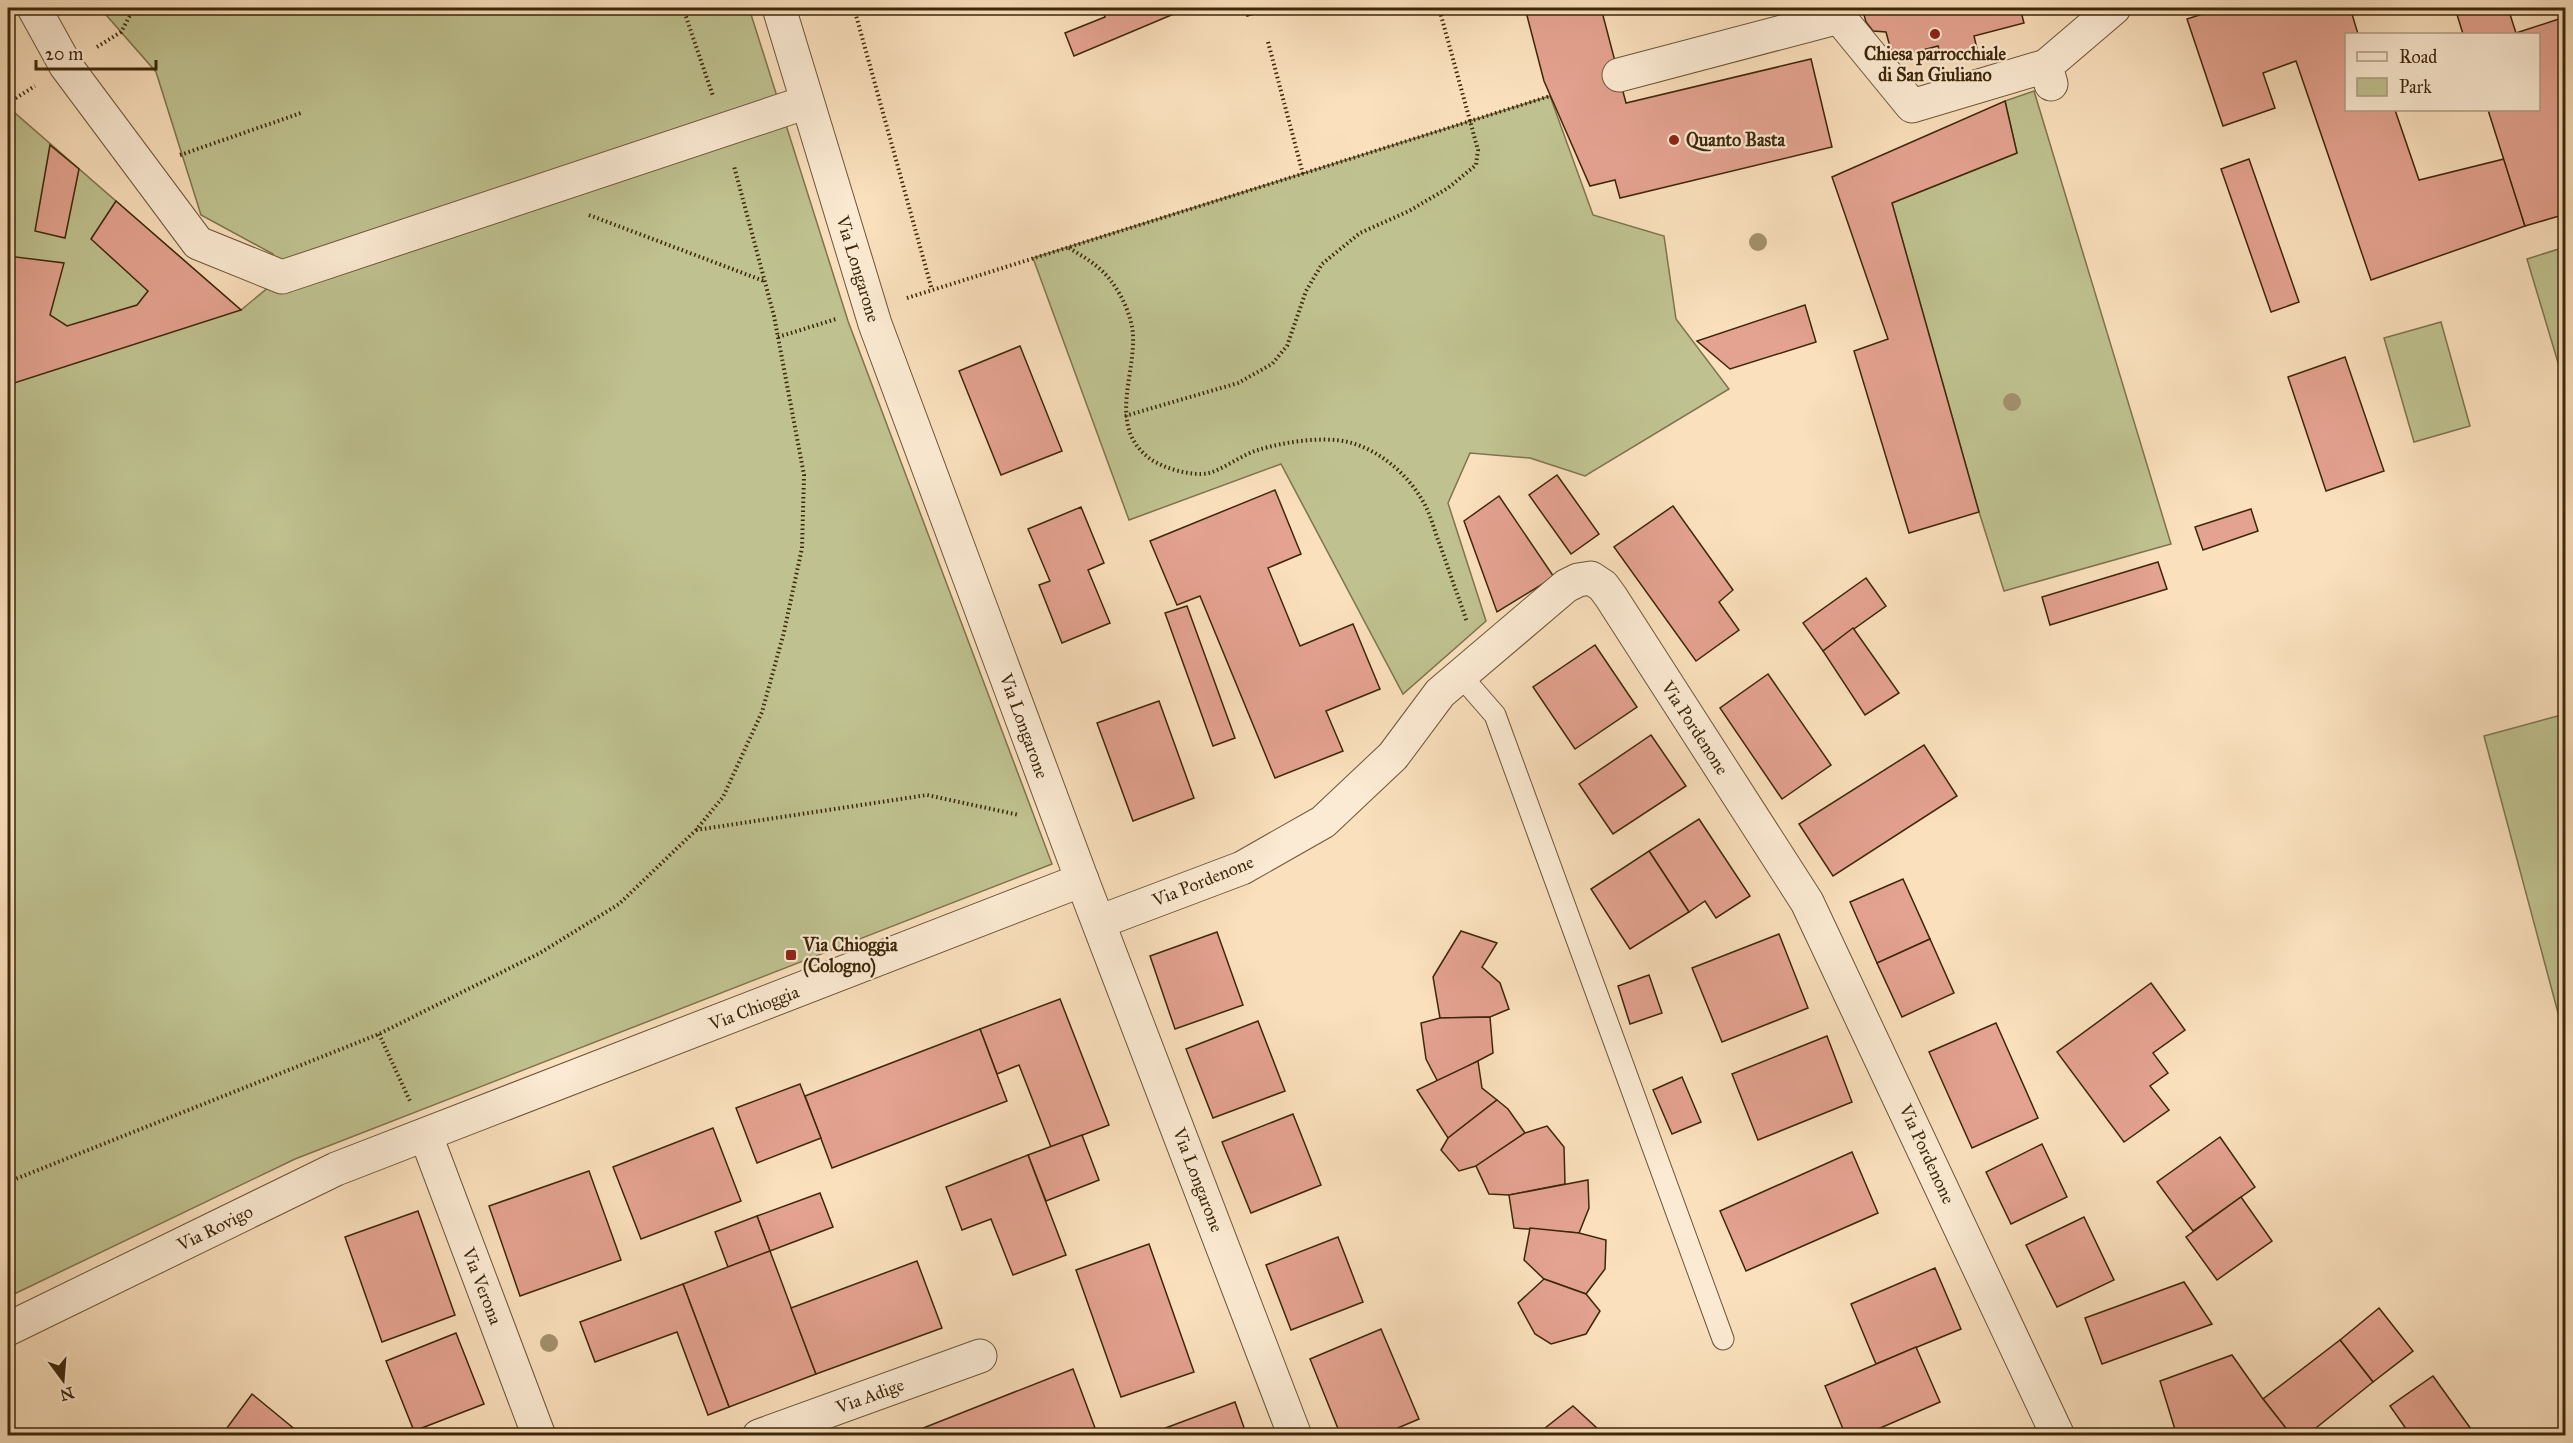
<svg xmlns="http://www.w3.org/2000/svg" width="2573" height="1443" font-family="'IM FELL Great Primer',serif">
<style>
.green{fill:#bfc290;stroke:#7e744d;stroke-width:1.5}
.building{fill:#e4a290;stroke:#3d270a;stroke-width:1.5}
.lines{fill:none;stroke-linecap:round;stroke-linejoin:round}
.lane-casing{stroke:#6c5537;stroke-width:23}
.street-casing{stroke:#6c5537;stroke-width:35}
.path{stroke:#3d270a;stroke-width:4;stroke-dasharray:1.5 3;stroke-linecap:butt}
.lane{stroke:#fcebd4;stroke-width:21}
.street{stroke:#fcebd4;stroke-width:33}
.tree{fill:#a4906d}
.poi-dot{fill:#8f2418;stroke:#fcebd4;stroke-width:2}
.labels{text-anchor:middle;stroke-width:4.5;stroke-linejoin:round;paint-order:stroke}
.poi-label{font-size:18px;font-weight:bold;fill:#3d270a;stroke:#fcebd4;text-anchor:start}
.street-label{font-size:18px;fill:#3d270a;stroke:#fcebd4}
</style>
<rect width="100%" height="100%" fill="#fae0bd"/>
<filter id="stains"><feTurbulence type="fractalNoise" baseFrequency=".00333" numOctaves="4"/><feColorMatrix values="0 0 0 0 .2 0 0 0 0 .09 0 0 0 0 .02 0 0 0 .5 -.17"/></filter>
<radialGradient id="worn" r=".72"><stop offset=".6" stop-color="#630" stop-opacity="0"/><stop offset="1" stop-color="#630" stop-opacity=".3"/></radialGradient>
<!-- green -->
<g class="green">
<path d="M 100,8 L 749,8 L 848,321 L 1052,864 L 295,1159 L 8,1297 L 8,107 L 241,310 L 281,277 L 273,254 L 201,215 L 156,72 Z"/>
<path d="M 2034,91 L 2171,544 L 2004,591 L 1979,512 L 1892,203 L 2017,153 L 2005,101 Z"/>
<path d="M 1550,96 L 1593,215 L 1664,236 L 1676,319 L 1729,389 L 1585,476 L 1530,458 L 1470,453 L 1448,503 L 1486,621 L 1403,694 L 1281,464 L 1129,520 L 1033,258 Z"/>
<path d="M 2565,247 L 2566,247 L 2565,386 L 2527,259 Z"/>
<path d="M 2441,322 L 2470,426 L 2414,442 L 2384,338 Z"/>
<path d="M 2565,714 L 2566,714 L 2565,1039 L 2484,736 Z"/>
</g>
<!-- building -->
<g class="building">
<path d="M 1101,8 L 1188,8 L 1074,56 L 1065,33 L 1105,17 Z"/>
<path d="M 1245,8 L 1275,8 L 1247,16 Z"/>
<path d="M 1525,8 L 1601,8 L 1626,103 L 1811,59 L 1832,147 L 1620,198 L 1615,180 L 1590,186 L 1544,81 Z"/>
<path d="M 1862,8 L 2020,8 L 2024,23 L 1974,36 L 1978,53 L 1942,61 L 1938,46 L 1893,58 L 1886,32 L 1873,31 L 1866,22 Z"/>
<path d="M 2221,8 L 2373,8 L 2352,14 L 2358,34 L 2346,34 L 2346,110 L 2395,110 L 2419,180 L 2504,159 L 2525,226 L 2371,280 L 2296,61 L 2263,73 L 2275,108 L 2223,126 L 2187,19 Z"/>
<path d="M 2455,8 L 2508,8 L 2516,33 L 2562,18 L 2566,29 L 2566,214 L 2525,226 L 2488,110 L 2538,110 L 2538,34 L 2463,34 Z"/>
<path d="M 2005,101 L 2017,153 L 1892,203 L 1979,512 L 1909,533 L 1854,351 L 1888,339 L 1832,177 Z"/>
<path d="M 50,145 L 79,169 L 65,238 L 35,231 Z"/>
<path d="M 2249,159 L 2299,302 L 2271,312 L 2221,169 Z"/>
<path d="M 116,201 L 241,310 L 8,385 L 8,256 L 64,263 L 50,315 L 67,326 L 137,305 L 148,291 L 91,239 Z"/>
<path d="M 1805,305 L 1816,342 L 1730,369 L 1697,341 Z"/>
<path d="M 1020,346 L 1062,451 L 1001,475 L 959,371 Z"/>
<path d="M 2345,357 L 2384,471 L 2326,491 L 2288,377 Z"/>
<path d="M 1557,475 L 1599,534 L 1571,554 L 1529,495 Z"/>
<path d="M 1275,490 L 1301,554 L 1268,568 L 1300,646 L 1353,624 L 1380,689 L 1326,711 L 1343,751 L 1275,778 L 1200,596 L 1177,605 L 1150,541 Z"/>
<path d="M 1499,496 L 1554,577 L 1497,612 L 1464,521 Z"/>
<path d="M 1673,506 L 1733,590 L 1719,602 L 1739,630 L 1696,661 L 1614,547 Z"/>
<path d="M 1081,507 L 1104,563 L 1088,570 L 1110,623 L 1062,643 L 1039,585 L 1050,581 L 1028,529 Z"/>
<path d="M 2251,509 L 2258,531 L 2203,550 L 2195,527 Z"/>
<path d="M 2158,562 L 2167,589 L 2050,625 L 2042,597 Z"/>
<path d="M 1866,578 L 1886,606 L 1823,651 L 1803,623 Z"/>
<path d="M 1187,606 L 1235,738 L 1213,746 L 1165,613 Z"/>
<path d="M 1853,628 L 1899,693 L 1865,715 L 1823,651 Z"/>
<path d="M 1595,645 L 1637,707 L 1575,749 L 1533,687 Z"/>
<path d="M 1768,674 L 1831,765 L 1782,799 L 1720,708 Z"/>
<path d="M 1159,701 L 1194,798 L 1133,821 L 1097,723 Z"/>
<path d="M 1651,735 L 1686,786 L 1613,834 L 1579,784 Z"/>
<path d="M 1924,745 L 1957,796 L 1833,876 L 1799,824 Z"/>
<path d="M 1699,819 L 1750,896 L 1716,918 L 1705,901 L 1689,912 L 1649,851 Z"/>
<path d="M 1649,851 L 1689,912 L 1630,949 L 1591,889 Z"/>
<path d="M 1903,879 L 1930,939 L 1877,963 L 1850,902 Z"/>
<path d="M 1461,931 L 1497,943 L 1482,967 L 1500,983 L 1509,1009 L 1490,1017 L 1440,1018 L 1433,977 Z"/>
<path d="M 1217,932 L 1243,1005 L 1175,1029 L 1150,956 Z"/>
<path d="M 1779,934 L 1808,1008 L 1722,1042 L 1692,968 Z"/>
<path d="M 1930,939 L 1954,993 L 1902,1017 L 1877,963 Z"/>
<path d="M 1649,975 L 1662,1013 L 1630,1024 L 1618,986 Z"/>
<path d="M 2151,983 L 2185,1030 L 2153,1053 L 2168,1073 L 2150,1086 L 2169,1110 L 2124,1142 L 2057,1052 Z"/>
<path d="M 1060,999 L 1109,1125 L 1051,1147 L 1019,1065 L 997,1074 L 980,1029 Z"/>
<path d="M 1490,1017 L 1493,1053 L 1438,1082 L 1426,1059 L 1421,1023 L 1440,1018 Z"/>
<path d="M 1258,1021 L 1285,1091 L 1213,1118 L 1186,1049 Z"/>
<path d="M 1996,1023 L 2038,1118 L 1972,1148 L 1929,1052 Z"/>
<path d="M 980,1029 L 1007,1101 L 832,1168 L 805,1096 Z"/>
<path d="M 1827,1036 L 1852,1102 L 1758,1140 L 1732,1074 Z"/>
<path d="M 1478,1061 L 1482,1088 L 1497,1100 L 1448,1138 L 1417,1090 Z"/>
<path d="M 1682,1077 L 1701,1122 L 1672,1134 L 1653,1090 Z"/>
<path d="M 800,1084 L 821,1138 L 757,1163 L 736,1108 Z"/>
<path d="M 1497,1100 L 1508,1109 L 1525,1133 L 1476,1166 L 1459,1171 L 1441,1150 L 1448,1138 Z"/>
<path d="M 1293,1114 L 1321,1185 L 1251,1213 L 1222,1142 Z"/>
<path d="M 1547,1126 L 1564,1147 L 1565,1184 L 1509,1195 L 1489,1194 L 1476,1166 L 1525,1133 Z"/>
<path d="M 713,1128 L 741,1201 L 641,1239 L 613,1167 Z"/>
<path d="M 1082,1135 L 1099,1180 L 1046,1201 L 1028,1155 Z"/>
<path d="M 2220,1137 L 2255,1187 L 2193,1231 L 2157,1182 Z"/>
<path d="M 2042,1144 L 2067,1197 L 2011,1224 L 1986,1172 Z"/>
<path d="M 1852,1152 L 1878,1213 L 1746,1271 L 1720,1211 Z"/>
<path d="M 1028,1155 L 1066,1255 L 1013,1275 L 991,1219 L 962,1230 L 946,1187 Z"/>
<path d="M 589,1171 L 621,1260 L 520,1296 L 489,1206 Z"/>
<path d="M 1588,1180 L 1589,1208 L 1579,1233 L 1514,1228 L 1509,1195 Z"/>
<path d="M 820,1193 L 833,1227 L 770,1251 L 757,1216 Z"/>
<path d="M 2241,1197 L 2272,1241 L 2217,1280 L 2186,1237 Z"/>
<path d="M 418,1211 L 455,1315 L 382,1342 L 345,1237 Z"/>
<path d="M 757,1216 L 770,1251 L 728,1267 L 715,1232 Z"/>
<path d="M 2084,1217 L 2114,1280 L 2057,1307 L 2026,1245 Z"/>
<path d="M 1530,1228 L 1579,1233 L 1606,1240 L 1605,1269 L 1586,1294 L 1544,1279 L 1524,1260 Z"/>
<path d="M 1338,1237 L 1363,1302 L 1291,1330 L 1266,1265 Z"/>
<path d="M 1149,1244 L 1194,1372 L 1121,1397 L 1076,1270 Z"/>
<path d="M 770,1251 L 816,1374 L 729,1407 L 683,1284 Z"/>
<path d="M 917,1261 L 942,1328 L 816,1374 L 791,1308 Z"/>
<path d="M 1935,1268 L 1961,1329 L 1876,1364 L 1851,1304 Z"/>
<path d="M 1544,1279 L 1586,1294 L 1600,1311 L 1586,1334 L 1551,1344 L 1535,1334 L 1518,1303 Z"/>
<path d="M 2184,1282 L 2212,1324 L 2102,1364 L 2085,1318 Z"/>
<path d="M 683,1284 L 729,1407 L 708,1415 L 677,1332 L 595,1362 L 580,1322 Z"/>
<path d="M 2379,1308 L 2413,1351 L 2373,1382 L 2340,1340 Z"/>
<path d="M 1381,1329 L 1419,1419 L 1379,1436 L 1341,1436 L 1310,1359 Z"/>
<path d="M 456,1333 L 484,1404 L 414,1431 L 386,1361 Z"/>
<path d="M 2340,1340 L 2373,1382 L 2306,1436 L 2292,1436 L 2263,1399 Z"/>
<path d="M 1916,1347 L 1940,1402 L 1862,1436 L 1846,1436 L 1825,1386 Z"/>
<path d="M 2232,1355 L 2263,1399 L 2292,1436 L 2177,1436 L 2160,1381 Z"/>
<path d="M 1073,1369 L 1098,1436 L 903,1436 Z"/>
<path d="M 2433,1376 L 2476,1436 L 2411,1436 L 2390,1406 Z"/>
<path d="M 252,1394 L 303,1436 L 221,1436 Z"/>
<path d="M 1235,1402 L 1247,1436 L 1144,1436 Z"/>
<path d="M 1573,1406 L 1599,1430 L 1601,1436 L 1535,1436 Z"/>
<path d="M 489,1429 L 492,1436 L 473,1436 Z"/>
</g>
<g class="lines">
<defs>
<path id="lane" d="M 1461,676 L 1495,715 L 1723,1339"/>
<g id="street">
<path d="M 34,8 L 66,66 L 198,243 L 282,277 L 807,102"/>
<path d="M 779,8 L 875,324 L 1082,880 L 1295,1436"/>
<path d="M 1619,75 L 1839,17 L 1912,106 L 2046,66"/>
<path d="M 2051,84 L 2046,66 L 2114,8"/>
<path d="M 1099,922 L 1242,868 L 1323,822 L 1393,756 L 1440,693 L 1566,586 L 1578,580 L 1591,578 L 1603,586 L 1611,597 L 1807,902 L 2058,1436"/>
<path d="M 426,1136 L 539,1436"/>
<path d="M 8,1329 L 336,1169 L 1082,880"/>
<path d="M 759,1436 L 980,1356"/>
</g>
</defs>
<!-- lane casing -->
<use href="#lane" class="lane-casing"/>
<!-- street casing -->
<use href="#street" class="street-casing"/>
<!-- path -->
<g class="path">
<path d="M 683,8 L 713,96"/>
<path d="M 854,8 L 932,290"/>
<path d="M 1268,42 L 1303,174"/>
<path d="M 97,47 L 121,32 L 134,8"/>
<path d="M 8,103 L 35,86"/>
<path d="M 180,155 L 301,113"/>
<path d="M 589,215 L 764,281"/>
<path d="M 1069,248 C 1084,257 1100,266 1111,281 C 1122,295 1132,317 1133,335 C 1135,378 1108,426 1149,458 C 1162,468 1193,477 1209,473 C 1226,468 1241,455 1258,450 C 1283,442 1323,436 1348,442 C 1381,450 1411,477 1426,507 C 1432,519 1435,533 1440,545 C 1449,571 1458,596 1467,622"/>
<path d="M 907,298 L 1550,96"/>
<path d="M 778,337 L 836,319"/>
<path d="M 1125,416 L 1238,383 L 1272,364 L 1287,346 L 1306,291 L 1322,264 L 1360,233 L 1409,211 L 1448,188 L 1476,165 L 1478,150 L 1439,8"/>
<path d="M 696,830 L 927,795 L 1019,815"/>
<path d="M 379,1034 L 410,1101"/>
<path d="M 8,1182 L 379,1034 L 540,953 L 619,904 L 696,830 L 723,797 L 762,712 L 784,632 L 802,548 L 804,475 L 774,316 L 734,166"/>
</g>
<!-- lane -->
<use href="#lane" class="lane"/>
<!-- street -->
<use href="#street" class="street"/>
</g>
<!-- trees -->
<g class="tree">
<circle cx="1758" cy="242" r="9"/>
<circle cx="2012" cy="402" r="9"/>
<circle cx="549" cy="1343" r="9"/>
</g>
<!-- markers -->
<g class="poi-dot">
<circle cx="1935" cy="34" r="6"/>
<circle cx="1674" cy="140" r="6"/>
<rect x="785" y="949" width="12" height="12" rx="3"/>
</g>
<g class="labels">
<!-- poi labels -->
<g class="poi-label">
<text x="1935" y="60" text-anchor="middle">Chiesa parrocchiale<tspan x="1935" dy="21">di San Giuliano</tspan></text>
<text x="1686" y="146">Quanto Basta</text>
<text x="803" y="951">Via Chioggia<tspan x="803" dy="21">(Cologno)</tspan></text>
</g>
<!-- street labels -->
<g class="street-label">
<text transform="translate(858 269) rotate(73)" y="6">Via Longarone</text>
<text transform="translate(1024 726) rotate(70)" y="6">Via Longarone</text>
<text transform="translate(1695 728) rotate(57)" y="6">Via Pordenone</text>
<text transform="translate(1203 881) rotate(-22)" y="6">Via Pordenone</text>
<text transform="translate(754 1008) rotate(-21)" y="6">Via Chioggia</text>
<text transform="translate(1927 1154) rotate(65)" y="6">Via Pordenone</text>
<text transform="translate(1198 1180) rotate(69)" y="6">Via Longarone</text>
<text transform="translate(215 1228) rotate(-26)" y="6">Via Rovigo</text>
<text transform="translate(482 1286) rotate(69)" y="6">Via Verona</text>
<text transform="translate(870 1396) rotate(-20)" y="6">Via Adige</text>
</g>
</g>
<!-- margin -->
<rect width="2573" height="1443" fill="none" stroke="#fae0bd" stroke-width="30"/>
<rect x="9" y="9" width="2555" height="1425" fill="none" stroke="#3d270a" stroke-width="3"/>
<rect x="15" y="15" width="2543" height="1413" fill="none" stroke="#3d270a" stroke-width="1.5"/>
<!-- legend -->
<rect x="2345" y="33" width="195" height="78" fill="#fcebd4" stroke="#b09d83" stroke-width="1.5"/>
<rect x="2357" y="52" width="30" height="9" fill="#fcebd4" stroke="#b09d83" stroke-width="1.5"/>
<text x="2399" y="63" font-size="18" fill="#3d270a">Road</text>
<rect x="2357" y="78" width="30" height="18" fill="#bfc290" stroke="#b09d83" stroke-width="1.5"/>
<text x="2399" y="93" font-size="18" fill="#3d270a">Park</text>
<!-- north arrow -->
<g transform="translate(63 1380) rotate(164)" stroke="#fcebd4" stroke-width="4.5" paint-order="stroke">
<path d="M0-4.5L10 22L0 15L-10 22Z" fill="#3d270a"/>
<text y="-9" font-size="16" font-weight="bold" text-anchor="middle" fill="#3d270a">N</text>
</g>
<!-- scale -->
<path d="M36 60v9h120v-9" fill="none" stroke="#3d270a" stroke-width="3"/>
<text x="45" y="60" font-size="18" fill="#3d270a" stroke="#fcebd4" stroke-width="4.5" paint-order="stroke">20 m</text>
<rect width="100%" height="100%" filter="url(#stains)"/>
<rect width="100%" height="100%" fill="url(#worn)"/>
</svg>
